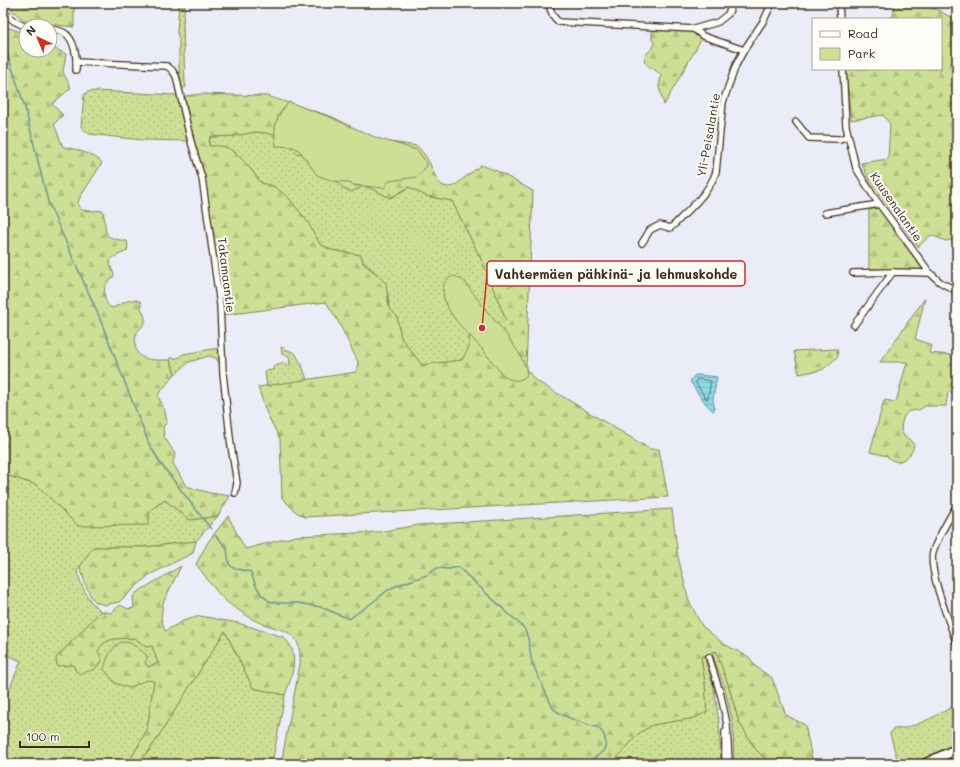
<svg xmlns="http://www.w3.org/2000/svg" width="960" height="767" font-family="Mali,sans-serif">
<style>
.grass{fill:url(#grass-dots);stroke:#848459}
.forest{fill:url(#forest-firs);stroke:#848459;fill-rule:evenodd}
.green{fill:#cddf94;stroke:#848459}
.water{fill:url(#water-rules);stroke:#6c9597}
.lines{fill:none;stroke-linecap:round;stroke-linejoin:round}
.shore{stroke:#5b716e;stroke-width:1}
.stream{stroke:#6c9597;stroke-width:1.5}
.minor-casing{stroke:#3b2a1e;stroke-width:8}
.trunk-casing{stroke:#3b2a1e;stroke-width:12}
.minor{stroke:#fdfcf7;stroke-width:5.5}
.trunk{stroke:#fdfcf7;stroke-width:9}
.labels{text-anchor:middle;stroke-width:4;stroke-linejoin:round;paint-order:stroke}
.street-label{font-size:12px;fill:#3b2a1e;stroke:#fdfcf7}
.leader{fill:none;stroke:#d62828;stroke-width:1.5}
.callout-dot{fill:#d62828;stroke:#fdfcf7;stroke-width:1.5}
.callout{fill:#fdfcf7;stroke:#d62828;stroke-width:1.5}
.callout-label{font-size:13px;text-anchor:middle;font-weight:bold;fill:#3b2a1e}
</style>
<defs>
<pattern id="grass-dots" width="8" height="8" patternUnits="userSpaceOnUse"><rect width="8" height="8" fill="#cddf94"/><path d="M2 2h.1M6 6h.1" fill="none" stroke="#b1c07f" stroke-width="1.8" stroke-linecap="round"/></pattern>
<pattern id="forest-firs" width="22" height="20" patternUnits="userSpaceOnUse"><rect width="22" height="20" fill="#cddf94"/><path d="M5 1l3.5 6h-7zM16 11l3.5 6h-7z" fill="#b1c07f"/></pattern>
<pattern id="water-rules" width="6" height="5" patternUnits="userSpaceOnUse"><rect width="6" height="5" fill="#8cdce7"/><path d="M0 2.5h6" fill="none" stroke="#7abdc6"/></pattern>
</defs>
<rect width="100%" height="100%" fill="#eaedf8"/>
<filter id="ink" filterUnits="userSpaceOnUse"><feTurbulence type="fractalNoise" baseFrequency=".025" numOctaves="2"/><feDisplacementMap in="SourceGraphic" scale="8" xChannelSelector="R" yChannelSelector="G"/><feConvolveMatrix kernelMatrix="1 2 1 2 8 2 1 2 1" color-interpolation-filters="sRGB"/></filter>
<g filter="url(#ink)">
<!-- grass -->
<g class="grass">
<path d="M 179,3 L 185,3 L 183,24 L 185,82 L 186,87 L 181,89 L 179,67 L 179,39 L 177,33 Z"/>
<path d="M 95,91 L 177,95 L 190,141 L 141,140 L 89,134 L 81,127 L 84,95 L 87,92 Z"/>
<path d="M 254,132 L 266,133 L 281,137 L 296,153 L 313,155 L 364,186 L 375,190 L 390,198 L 409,187 L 426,196 L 452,201 L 483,263 L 506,320 L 492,326 L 470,323 L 469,348 L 462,360 L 422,365 L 401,338 L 397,317 L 389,308 L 388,294 L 376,273 L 363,262 L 361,255 L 331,250 L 320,244 L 307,222 L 288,197 L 273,186 L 261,183 L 251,169 L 241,159 L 234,151 L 209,146 L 210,137 L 235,136 Z"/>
<path d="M 281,347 L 295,353 L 302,365 L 307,380 L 267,386 L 265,371 L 273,370 L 274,365 L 286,363 L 287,366 L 290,365 L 289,356 L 282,354 Z"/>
<path d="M 219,348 L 221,362 L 219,363 L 216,358 L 209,356 L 189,362 L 177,373 L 175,374 L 170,360 L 171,358 L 178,358 L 183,354 Z"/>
<path d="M 3,474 L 37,485 L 78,526 L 150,510 L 165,500 L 190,520 L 218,516 L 196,541 L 145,547 L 94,547 L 77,571 C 82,587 87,601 101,611 L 56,658 L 73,665 L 76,671 L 98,651 L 102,644 L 112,639 L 135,638 L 146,647 L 152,646 L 158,663 L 148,667 L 145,662 L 129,688 L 146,679 L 154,681 L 147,730 L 128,764 L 3,764 L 3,705 L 21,661 L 3,653 Z"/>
<path d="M 225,631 L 253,688 L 285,695 L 272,764 L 135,764 L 149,751 Z"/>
<path d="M 716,651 L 728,684 L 739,722 L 756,750 L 771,764 L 734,764 L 733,724 L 725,689 L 712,653 Z"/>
<path d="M 704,656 L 714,688 L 719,722 L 721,764 L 612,764 L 638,734 L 652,725 L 695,718 L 705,684 L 701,657 Z"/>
<path d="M 957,704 L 957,745 L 925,760 L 914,764 L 891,764 L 898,762 L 890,734 L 893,729 C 915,729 939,714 957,704 Z"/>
</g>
<!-- forest -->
<g class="forest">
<path d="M 3,3 L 74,3 L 74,27 L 25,21 Z"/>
<path d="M 895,3 L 921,3 L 940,11 L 957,21 L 957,239 L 946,241 L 931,235 L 918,247 L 871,183 L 861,163 L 888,159 L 890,124 L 883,115 L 851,120 L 846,69 L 941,69 L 941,19 L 888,19 L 893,16 Z"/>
<path d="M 3,26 L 21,32 L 26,32 L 26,50 L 33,50 L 26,53 L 42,50 L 50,50 L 50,48 L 53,48 L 66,54 L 63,72 L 71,88 L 52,104 L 63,115 L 54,124 L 63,147 C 73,148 97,155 102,163 L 79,199 C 74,216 95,209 103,211 C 108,232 99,238 127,241 L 128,245 L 127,251 C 120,255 106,257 111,267 C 112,271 114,272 114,276 C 111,280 106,282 105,287 C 103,294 105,305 112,308 C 123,304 130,296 141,302 C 139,310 147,316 145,322 C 143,327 137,330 136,335 C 131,362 150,360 170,360 L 175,374 L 160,392 L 158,396 L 164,408 L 167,422 L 163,427 L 164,436 L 175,454 L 173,463 L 186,486 L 210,493 L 230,496 L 218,516 L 190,520 L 165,500 L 150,510 L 148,525 L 78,526 L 37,485 L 3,474 Z"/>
<path d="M 652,30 L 693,31 L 702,38 L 664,105 L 659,87 L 661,75 C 656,69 648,68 644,61 C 646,50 653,51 655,43 L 652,40 Z"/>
<path d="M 201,94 L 267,96 L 333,117 L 361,132 L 384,141 L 417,146 C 422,151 427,157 430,164 C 435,175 439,191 454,186 L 481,165 L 497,171 L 533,191 L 526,369 L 535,380 L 650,449 L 659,449 L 668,497 L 305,517 L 296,512 L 282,498 L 280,439 L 267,414 L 258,387 L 356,372 L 358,362 L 338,321 L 326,302 L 224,315 L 185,96 ZM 254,132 L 266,133 L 281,137 L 296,153 L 313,155 L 344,189 L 351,192 L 364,186 L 375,190 L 390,198 L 409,187 L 426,196 L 452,201 L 483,263 L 506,320 L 492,326 L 470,323 L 469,347 L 462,360 L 422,365 L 401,338 L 397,316 L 389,308 L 386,283 L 363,263 L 361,255 L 331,250 L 320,244 L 307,221 L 288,197 L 273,186 L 261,183 C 254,173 236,149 225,147 C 220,145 214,146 209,146 L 210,137 L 235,136 Z"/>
<path d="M 878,208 L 923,270 L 869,269 L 869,210 Z"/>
<path d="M 925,298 L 915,339 L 931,345 L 929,353 L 950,355 L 957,365 L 957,393 L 948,392 L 946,406 L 925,406 L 919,410 L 909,411 L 904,416 L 902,422 L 901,430 L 904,436 L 910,440 L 914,445 C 912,455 906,459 898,462 L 891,460 L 887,456 L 870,452 L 884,400 L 896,402 L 907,362 L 880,362 Z"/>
<path d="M 837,349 L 838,357 L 822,370 L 799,374 L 794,351 Z"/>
<path d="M 672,509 L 678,557 L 689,601 L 702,626 L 724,644 L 749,657 L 756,667 L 772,678 L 786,715 L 805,725 L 812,758 L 818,764 L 771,764 L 756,750 L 739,722 L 728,684 L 716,651 L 701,657 L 705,684 L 707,712 L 695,718 L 652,725 L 638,734 L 612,764 L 281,764 L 300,664 C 302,629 284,632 258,622 C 250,618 240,611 232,606 C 218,596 206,577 196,564 L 208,542 L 228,516 L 245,549 L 296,536 L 378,532 L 419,525 Z"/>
<path d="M 196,541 L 193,553 L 149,575 L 119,602 L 104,605 L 96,602 L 91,597 L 85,583 L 80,567 L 93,547 L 145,547 Z"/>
<path d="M 181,566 L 163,603 L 161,618 L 165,631 L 183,621 L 200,616 L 238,623 L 283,637 C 301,651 292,678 285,695 L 253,688 L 225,631 L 149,751 L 135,764 L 128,764 L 147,730 L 154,681 L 146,680 L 129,688 L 115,683 L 104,669 C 108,654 117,633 135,646 C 140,649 144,653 148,657 L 145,662 L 148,667 L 158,663 L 152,646 L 146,647 L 135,638 C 119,639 106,636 98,651 L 102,661 L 95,669 L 80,674 L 76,671 L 73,665 L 57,666 L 56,658 L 101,611 L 111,613 L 120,605 L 128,609 L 134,608 L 133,596 L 136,593 Z"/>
</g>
<!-- green -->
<g class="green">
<path d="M 289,102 L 332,118 L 377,138 L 417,150 L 427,163 L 427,166 L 417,177 L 389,181 L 384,188 L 354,185 L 346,182 L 333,181 L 317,175 L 300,151 L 294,147 L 276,146 C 273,125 275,118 289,102 Z"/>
<path d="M 455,276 L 464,281 L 486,310 L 506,334 L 520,355 L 526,368 L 527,375 C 520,383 511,381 504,376 C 496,367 489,358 482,349 C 468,332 442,313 443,288 C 444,281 448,277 455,276 Z"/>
</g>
<!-- water -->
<path class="water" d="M 695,375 L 700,375 L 717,377 L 713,400 L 715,409 L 713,411 C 703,402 697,392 690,381 Z"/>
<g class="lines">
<!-- shore -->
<path class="shore" d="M 697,379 L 711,381 L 708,399 L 706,399 L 696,383 Z"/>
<!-- stream -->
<g class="stream">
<path d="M 3,40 L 25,108 L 48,202 L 98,314 L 149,444 L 161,464 L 211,529"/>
<path d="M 216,536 L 227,548 L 229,564 L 233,568 L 251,572 L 255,584 L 261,594 L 269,601 L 278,603 L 298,603 L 321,607 L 349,619 L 373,602 L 388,590 L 398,585 L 427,575 L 437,568 L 448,569 L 458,567 L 524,628 L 528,638 L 532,663 L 553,708 C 563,718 577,720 589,725 C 592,726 596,726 598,728 C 605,733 609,746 602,752 C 597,757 590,760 584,764"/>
</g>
<defs>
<g id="minor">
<path d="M 549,3 C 550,11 552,17 559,22 L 694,29 L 718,22 L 728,14 L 733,3"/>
<path d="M 839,3 L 840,19"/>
<path d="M 3,12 L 14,21 L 26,27"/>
<path d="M 50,29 C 54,30 59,30 63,32 C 75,38 77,58 76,70"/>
<path d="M 694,29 L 703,36 L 744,50"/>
<path d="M 76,62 L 167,66 L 172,70 L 176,76 L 191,142 L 202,178 L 220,305 L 223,373 L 231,446 L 237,483 L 235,493"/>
<path d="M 843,69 L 846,126 L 856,168 L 874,197 L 930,273 L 940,282 L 957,291"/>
<path d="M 796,122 L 809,138 L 840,139 L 848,136"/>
<path d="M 825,213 L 879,204"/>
<path d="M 642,243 L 650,230 L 660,225 L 670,228 C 676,224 680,218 686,213 C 698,201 710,189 716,172 L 723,102 L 736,65 L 744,50 L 764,20 L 772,3"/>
<path d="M 853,273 L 893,272"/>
<path d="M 854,325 L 893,272 L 930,273"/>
<path d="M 957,505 C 950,517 936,540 933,552 C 928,572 950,623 957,644"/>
<path d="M 709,657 L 721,696 L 727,724 L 729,764"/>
<path d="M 725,732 L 725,764"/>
</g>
<g id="trunk">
<path d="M 925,764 L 957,749"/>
<path d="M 955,764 L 957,763"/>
</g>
</defs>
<!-- minor casing -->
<use href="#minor" class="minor-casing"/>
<!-- trunk casing -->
<use href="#trunk" class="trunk-casing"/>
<!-- minor -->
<use href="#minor" class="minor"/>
<!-- trunk -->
<use href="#trunk" class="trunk"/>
</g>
</g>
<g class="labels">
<!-- street labels -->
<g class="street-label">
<text transform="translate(709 135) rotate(-80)" y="4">Yli-Peisalantie</text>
<text transform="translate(896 207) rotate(55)" y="4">Kuusenalantie</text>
<text transform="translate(226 275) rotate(83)" y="4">Takamaantie</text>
</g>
</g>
<!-- callouts -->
<path class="leader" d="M482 328L487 274"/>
<circle class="callout-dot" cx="482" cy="328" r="4"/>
<rect class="callout" x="487" y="261" width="258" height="25" rx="4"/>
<g class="callout-label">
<text x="616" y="279">Vahtermäen pähkinä- ja lehmuskohde</text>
</g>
<!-- margin -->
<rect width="960" height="767" fill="none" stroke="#fdfcf7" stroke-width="16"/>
<rect x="8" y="8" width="944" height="751" fill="none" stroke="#3b2a1e" stroke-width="1.5" filter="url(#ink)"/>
<!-- legend -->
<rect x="812" y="18" width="130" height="52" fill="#fdfcf7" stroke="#afa8a0"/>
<rect x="820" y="31" width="20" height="6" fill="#fdfcf7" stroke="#afa8a0"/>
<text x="848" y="38" font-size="12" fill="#3b2a1e">Road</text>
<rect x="820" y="48" width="20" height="12" fill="#cddf94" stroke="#afa8a0"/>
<text x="848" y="58" font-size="12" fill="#3b2a1e">Park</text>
<!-- north arrow -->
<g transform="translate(38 38) rotate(316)"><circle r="19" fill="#fdfcf7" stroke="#afa8a0"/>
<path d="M0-3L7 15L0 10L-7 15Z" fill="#c8321e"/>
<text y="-6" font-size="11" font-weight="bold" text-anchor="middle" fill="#3b2a1e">N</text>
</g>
<!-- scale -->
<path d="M20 741v6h69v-6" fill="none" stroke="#3b2a1e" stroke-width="2"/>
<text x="26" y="741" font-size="12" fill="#3b2a1e" stroke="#fdfcf7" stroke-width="3" paint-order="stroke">100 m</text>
</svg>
